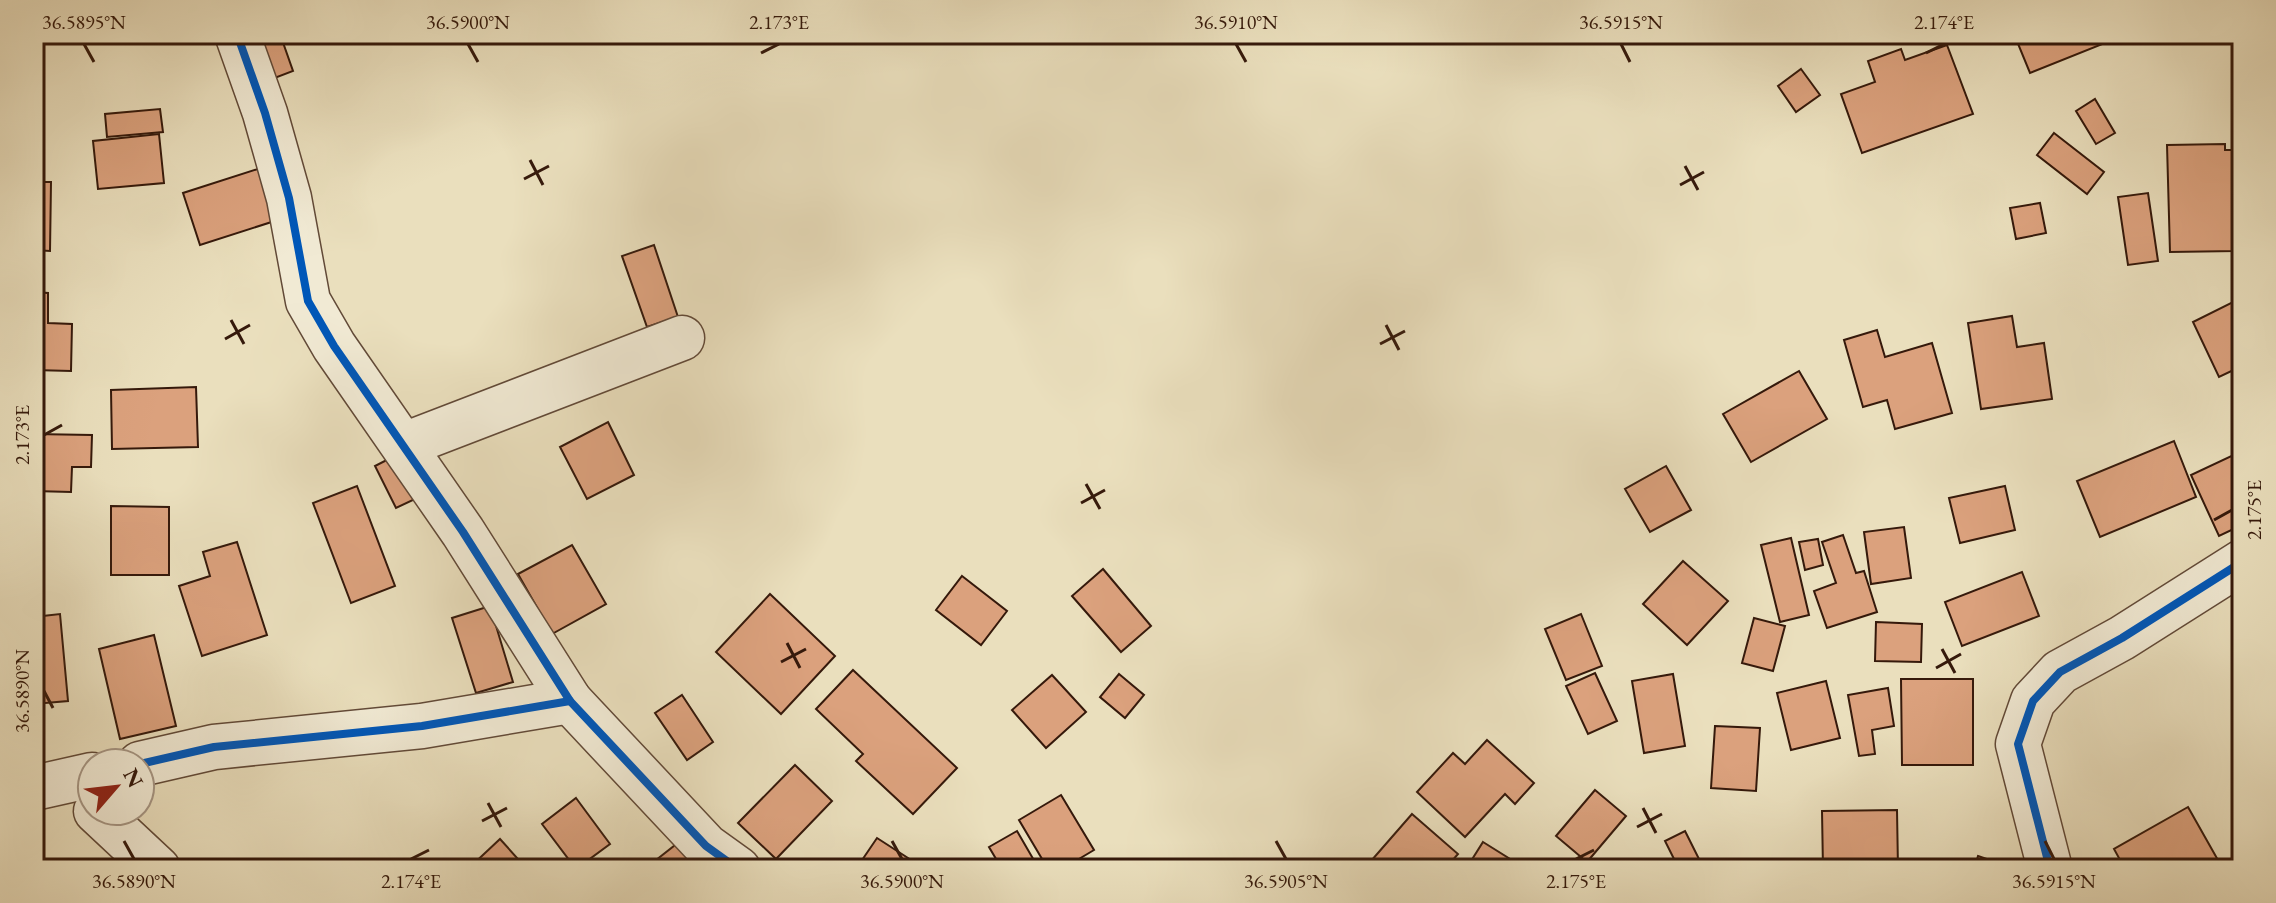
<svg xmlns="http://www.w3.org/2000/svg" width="2276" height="903" font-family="'EB Garamond',serif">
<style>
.building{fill:#dba17d;stroke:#35190b;stroke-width:2}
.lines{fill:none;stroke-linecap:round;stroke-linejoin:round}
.street-casing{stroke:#624a38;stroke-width:47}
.street{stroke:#f1ead4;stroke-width:44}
.cycleway-casing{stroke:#f1ead4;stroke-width:13}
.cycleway{stroke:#0057b8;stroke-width:8}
.ticks{fill:none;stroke:#35190b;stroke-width:3}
.neatline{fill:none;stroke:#35190b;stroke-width:3}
.ticks-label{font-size:20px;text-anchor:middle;fill:#35190b}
</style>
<rect width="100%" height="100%" fill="#eadfbd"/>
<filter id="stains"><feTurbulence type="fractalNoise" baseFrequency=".0025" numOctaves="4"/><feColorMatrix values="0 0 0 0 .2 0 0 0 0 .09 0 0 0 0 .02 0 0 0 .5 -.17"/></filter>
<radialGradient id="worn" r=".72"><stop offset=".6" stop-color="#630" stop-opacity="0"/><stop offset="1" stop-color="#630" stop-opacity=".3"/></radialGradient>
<!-- building -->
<g class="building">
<path d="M 136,34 L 169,34 L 138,43 Z"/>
<path d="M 256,34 L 280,34 L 293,71 L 272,79 Z"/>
<path d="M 2014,34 L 2102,34 L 2105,43 L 2030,73 Z"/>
<path d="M 1947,45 L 1973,114 L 1862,153 L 1841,94 L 1875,82 L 1868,61 L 1901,49 L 1905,60 Z"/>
<path d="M 1801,69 L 1820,95 L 1796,112 L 1778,86 Z"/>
<path d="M 2095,99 L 2115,133 L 2096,144 L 2076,111 Z"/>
<path d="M 160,109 L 163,132 L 107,137 L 105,114 Z"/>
<path d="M 2054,133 L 2104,172 L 2087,194 L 2037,155 Z"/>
<path d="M 159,134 L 164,183 L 98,189 L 93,141 Z"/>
<path d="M 2225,144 L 2225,150 L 2242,150 L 2242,230 L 2235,230 L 2236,251 L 2170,252 L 2167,145 Z"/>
<path d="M 267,166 L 284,218 L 200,245 L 183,193 Z"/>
<path d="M 34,182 L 51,182 L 50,251 L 34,250 Z"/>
<path d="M 2148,193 L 2158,261 L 2128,265 L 2118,197 Z"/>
<path d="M 2040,203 L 2046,233 L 2016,239 L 2010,208 Z"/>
<path d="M 654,245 L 678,317 L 647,327 L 622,256 Z"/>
<path d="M 34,292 L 48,293 L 48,323 L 72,324 L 71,371 L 34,370 Z"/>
<path d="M 2241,298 L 2242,366 L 2219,377 L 2193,322 Z"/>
<path d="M 2012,316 L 2017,347 L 2044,343 L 2052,399 L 1981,409 L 1968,323 Z"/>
<path d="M 1877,330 L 1885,357 L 1932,343 L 1952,413 L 1895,429 L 1887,400 L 1863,407 L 1844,340 Z"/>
<path d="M 1799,371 L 1827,419 L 1751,462 L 1723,414 Z"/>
<path d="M 196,387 L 198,447 L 112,449 L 111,390 Z"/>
<path d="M 608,422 L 634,475 L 587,499 L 560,447 Z"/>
<path d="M 34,434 L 92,435 L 91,467 L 72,467 L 71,492 L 34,491 Z"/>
<path d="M 2174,441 L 2196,497 L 2100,537 L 2077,481 Z"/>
<path d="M 410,448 L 432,491 L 396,508 L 375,466 Z"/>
<path d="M 2242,451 L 2242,525 L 2219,536 L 2191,475 Z"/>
<path d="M 1666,466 L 1691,510 L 1650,532 L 1625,489 Z"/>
<path d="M 357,486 L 395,586 L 351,603 L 313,503 Z"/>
<path d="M 2005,486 L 2015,530 L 1960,543 L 1949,498 Z"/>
<path d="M 111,506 L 169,507 L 169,575 L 111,575 Z"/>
<path d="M 1904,527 L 1911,578 L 1871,584 L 1864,532 Z"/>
<path d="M 1843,535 L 1856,573 L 1864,571 L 1877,612 L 1827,628 L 1814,591 L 1836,583 L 1822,542 Z"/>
<path d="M 1791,538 L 1809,615 L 1780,622 L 1761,545 Z"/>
<path d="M 1818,539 L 1823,565 L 1805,570 L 1799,542 Z"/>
<path d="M 237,542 L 267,635 L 202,656 L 179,586 L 210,576 L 203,552 Z"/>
<path d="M 572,545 L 606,604 L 552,634 L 518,574 Z"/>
<path d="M 1683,561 L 1728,601 L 1687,645 L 1643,604 Z"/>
<path d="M 1103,569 L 1151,626 L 1121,652 L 1072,596 Z"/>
<path d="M 2022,572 L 2039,616 L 1962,646 L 1945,602 Z"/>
<path d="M 962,576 L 1007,611 L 981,645 L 936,610 Z"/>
<path d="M 770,594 L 835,656 L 781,714 L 716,652 Z"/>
<path d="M 490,606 L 513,682 L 476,693 L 452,618 Z"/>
<path d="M 60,614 L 68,701 L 34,704 L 34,617 Z"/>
<path d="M 1581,614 L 1602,666 L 1566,680 L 1545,629 Z"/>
<path d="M 1754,618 L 1785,626 L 1773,671 L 1742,663 Z"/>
<path d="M 1876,622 L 1922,624 L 1921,662 L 1875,661 Z"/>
<path d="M 154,635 L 176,726 L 120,739 L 99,649 Z"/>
<path d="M 853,670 L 957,768 L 913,814 L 856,761 L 863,754 L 816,709 Z"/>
<path d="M 1595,673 L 1617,721 L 1588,734 L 1566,686 Z"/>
<path d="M 1119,674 L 1144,695 L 1125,718 L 1100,697 Z"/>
<path d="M 1673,674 L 1685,746 L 1644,753 L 1632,681 Z"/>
<path d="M 1052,675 L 1086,712 L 1046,748 L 1012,710 Z"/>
<path d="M 1901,679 L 1973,679 L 1973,765 L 1902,765 Z"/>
<path d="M 1826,681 L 1840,738 L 1791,750 L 1777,693 Z"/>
<path d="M 1888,688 L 1894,726 L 1872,730 L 1875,754 L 1859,756 L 1848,695 Z"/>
<path d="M 682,695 L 713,742 L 687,760 L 655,713 Z"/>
<path d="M 1715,726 L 1760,728 L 1756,791 L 1711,788 Z"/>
<path d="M 1487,740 L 1534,783 L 1515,804 L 1505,794 L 1465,837 L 1417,792 L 1453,753 L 1465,764 Z"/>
<path d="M 795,765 L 832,801 L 776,859 L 738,823 Z"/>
<path d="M 1595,790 L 1626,816 L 1587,862 L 1556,836 Z"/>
<path d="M 1061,795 L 1094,850 L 1062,869 L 1048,869 L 1019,820 Z"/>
<path d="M 576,798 L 610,844 L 576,869 L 542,824 Z"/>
<path d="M 2188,807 L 2223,869 L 2125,869 L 2114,849 Z"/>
<path d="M 1897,810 L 1898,869 L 1823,869 L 1822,811 Z"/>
<path d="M 1412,814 L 1458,854 L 1445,869 L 1380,869 L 1371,861 Z"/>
<path d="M 1017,831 L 1039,869 L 1002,869 L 989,847 Z"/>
<path d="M 1685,831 L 1704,869 L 1679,869 L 1665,841 Z"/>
<path d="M 877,838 L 925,869 L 856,869 Z"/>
<path d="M 500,839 L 527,869 L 468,869 Z"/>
<path d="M 679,842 L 699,869 L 654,869 L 651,864 Z"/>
<path d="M 1483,842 L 1526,869 L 1466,869 Z"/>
<path d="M 1978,856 L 2016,869 L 1974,869 Z"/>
</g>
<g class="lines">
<defs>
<g id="street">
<path d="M 237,34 L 265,113 L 289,198 L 308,301 L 334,346 L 463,532 L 570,701 L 706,846 L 738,869"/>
<path d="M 404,445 L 682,338"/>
<path d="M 140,764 L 214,747 L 422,726 L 570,701"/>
<path d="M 34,788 L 92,775"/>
<path d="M 96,811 L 158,869"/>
<path d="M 2050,869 L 2018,744 L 2033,701 L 2060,672 L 2122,638 L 2242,562"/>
</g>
</defs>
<!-- street casing -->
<use href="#street" class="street-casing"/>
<!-- street -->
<use href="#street" class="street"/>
<defs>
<g id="cycleway">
<path d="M 237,34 L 265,113 L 289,198 L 308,301 L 334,346 L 463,532 L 570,701 L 706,846 L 738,869"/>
<path d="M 140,764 L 214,747 L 422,726 L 570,701"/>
<path d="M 2050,869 L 2018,744 L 2033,701 L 2060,672 L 2122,638 L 2242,562"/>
</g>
</defs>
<!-- cycleway casing -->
<use href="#cycleway" class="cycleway-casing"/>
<!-- cycleway -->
<use href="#cycleway" class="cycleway"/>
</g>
<!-- ticks -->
<path class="ticks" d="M 84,44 L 94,62M 468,44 L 478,62M 1236,44 L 1246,62M 1621,44 L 1630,62M 761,53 L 779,44M 1926,53 L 1944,44M 530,160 L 543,185M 1685,166 L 1698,190M 524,179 L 549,166M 1680,185 L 1704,172M 231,320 L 244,344M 1386,325 L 1399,350M 225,339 L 250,325M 1380,344 L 1405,331M 44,435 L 62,425M 1086,484 L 1100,509M 1081,503 L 1105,490M 2214,520 L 2232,510M 787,643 L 800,668M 1942,649 L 1955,673M 781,662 L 806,649M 1936,668 L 1961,654M 44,691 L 53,708M 488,803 L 501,827M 1643,808 L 1656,833M 482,821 L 507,808M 1637,827 L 1662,814M 124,841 L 134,859M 892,841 L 902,859M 1276,841 L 1286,859M 2045,841 L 2054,859M 411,859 L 429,850M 1576,859 L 1594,850"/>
<!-- margin -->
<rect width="2276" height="903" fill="none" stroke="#eadfbd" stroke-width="88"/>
<!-- north arrow -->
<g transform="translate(116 787) rotate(62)"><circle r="38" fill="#f1ead4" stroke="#a69684" stroke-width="2"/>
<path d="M0-6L14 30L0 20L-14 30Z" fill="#8f2418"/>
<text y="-12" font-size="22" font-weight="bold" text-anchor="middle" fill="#35190b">N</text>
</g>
<rect x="44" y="44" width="2188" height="815" class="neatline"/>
<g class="ticks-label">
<text x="84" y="29">36.5895°N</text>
<text x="468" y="29">36.5900°N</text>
<text x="779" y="29">2.173°E</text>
<text x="1236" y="29">36.5910°N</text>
<text x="1621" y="29">36.5915°N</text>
<text x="1944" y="29">2.174°E</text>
<text transform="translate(22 435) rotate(-90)" y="7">2.173°E</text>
<text transform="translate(2254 510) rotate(-90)" y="7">2.175°E</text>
<text transform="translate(22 691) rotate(-90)" y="7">36.5890°N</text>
<text x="134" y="888">36.5890°N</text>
<text x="411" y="888">2.174°E</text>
<text x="902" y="888">36.5900°N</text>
<text x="1286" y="888">36.5905°N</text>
<text x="1576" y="888">2.175°E</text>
<text x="2054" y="888">36.5915°N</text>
</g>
<rect width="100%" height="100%" filter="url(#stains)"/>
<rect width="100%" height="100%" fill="url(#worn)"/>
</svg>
